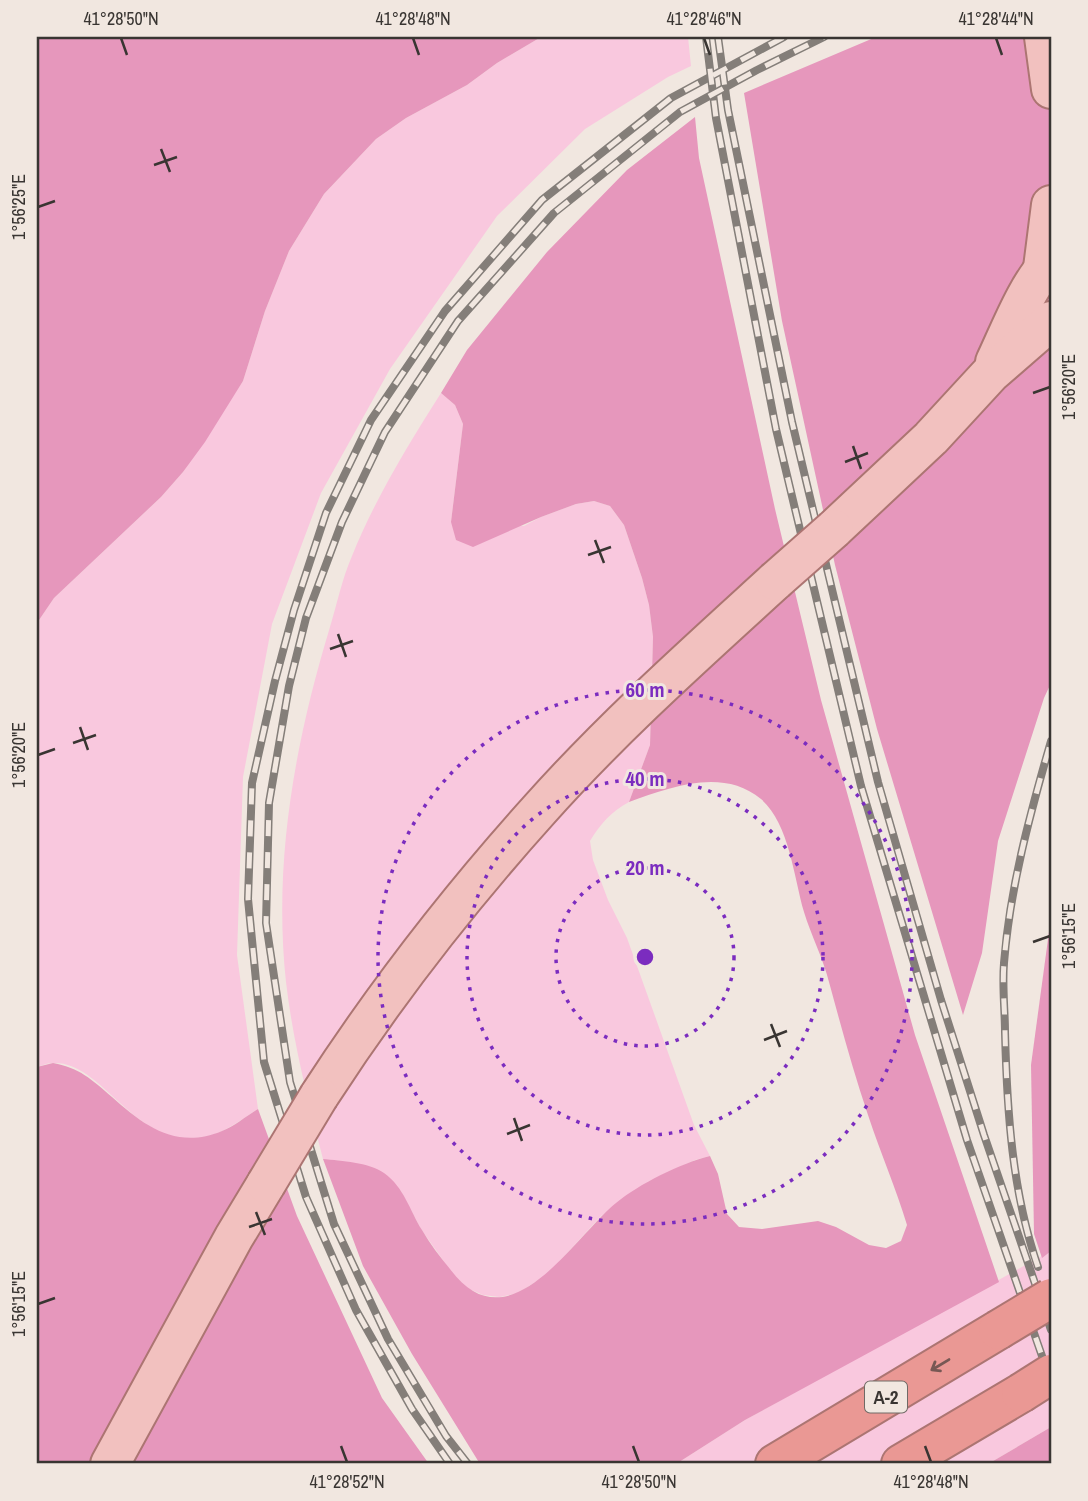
<svg xmlns="http://www.w3.org/2000/svg" width="1088" height="1501" font-family="'Archivo Narrow',sans-serif">
<style>
.green{fill:#f9c8de}
.forest{fill:#e697bc}
.lines{fill:none;stroke-linecap:round;stroke-linejoin:round}
.major-casing{stroke:#ac7572;stroke-width:42}
.highway-casing{stroke:#ac7572;stroke-width:42}
.major{stroke:#f2c1bf;stroke-width:38}
.highway{stroke:#ea9894;stroke-width:38}
.rail-casing{stroke:#847e79;stroke-width:8}
.rail{stroke:#f1e7e0;stroke-width:5;stroke-dasharray:16;stroke-linecap:butt}
.major-bridge-casing{stroke:#ac7572;stroke-width:42;stroke-linecap:butt}
.highway-bridge-casing{stroke:#ac7572;stroke-width:42;stroke-linecap:butt}
.major-bridge{stroke:#f2c1bf;stroke-width:38}
.highway-bridge{stroke:#ea9894;stroke-width:38}
.oneway{stroke:#775854}
.ticks{fill:none;stroke:#393532;stroke-width:2.5}
.ring{fill:none;stroke:#7b2cbf;stroke-width:3.5;stroke-dasharray:3.5 7}
.labels{text-anchor:middle;stroke-width:6;stroke-linejoin:round;paint-order:stroke}
.shield{fill:#f1e7e0;stroke:#706a66;stroke-width:2}
.shield-label{font-size:19px;font-weight:bold;fill:#393532}
.centre{fill:#7b2cbf;stroke:#f1e7e0;stroke-width:3.5}
.ring-label{font-size:21px;text-anchor:middle;font-weight:bold;fill:#7b2cbf;stroke:#f1e7e0;stroke-width:6;stroke-linejoin:round;paint-order:stroke}
.neatline{fill:none;stroke:#393532;stroke-width:2.5}
.ticks-label{font-size:18px;text-anchor:middle;fill:#393532}
</style>
<rect width="100%" height="100%" fill="#f1e7e0"/>
<!-- green -->
<g class="green">
<path d="M 541,37 L 688,37 L 691,66 L 668,77 L 585,129 L 497,216 L 390,369 L 321,493 L 272,624 L 243,777 L 237,955 L 258,1109 C 242,1119 226,1132 206,1137 C 136,1153 103,1059 52,1063 C 47,1063 41,1066 37,1067 L 37,623 L 54,598 L 161,497 L 183,472 L 243,381 L 265,311 L 289,251 L 324,194 L 376,139 L 406,118 L 467,85 L 497,63 Z"/>
<path d="M 441,393 L 455,405 L 463,424 L 451,522 L 524,526 L 541,517 L 576,504 L 594,501 L 610,506 L 624,525 L 642,578 L 649,605 L 653,637 L 650,745 L 629,802 C 611,812 601,823 590,841 L 593,860 L 608,900 L 627,938 L 694,1125 L 710,1156 L 695,1160 L 662,1175 L 601,1216 L 548,1274 L 518,1293 L 500,1297 L 483,1295 L 467,1288 L 452,1273 L 421,1229 L 400,1190 L 340,1161 L 323,1159 C 308,1101 293,1042 286,982 C 273,862 295,742 330,627 C 337,604 342,579 352,556 C 375,499 408,445 441,393 Z"/>
<path d="M 1051,1251 L 1051,1427 L 988,1464 L 676,1464 L 745,1420 Z"/>
</g>
<!-- forest -->
<g class="forest">
<path d="M 37,37 L 541,37 L 497,63 L 467,85 L 406,118 L 376,139 L 324,194 L 289,251 L 265,311 L 243,381 L 205,442 L 183,472 L 161,497 L 54,598 L 37,623 Z"/>
<path d="M 876,37 L 1051,37 L 1051,683 L 1044,698 L 998,841 L 982,953 L 963,1015 L 877,729 L 835,565 L 782,321 L 744,93 Z"/>
<path d="M 695,117 L 699,158 L 775,509 L 821,700 L 915,1035 L 999,1282 L 745,1420 L 676,1464 L 480,1464 L 412,1354 L 363,1266 L 323,1159 C 342,1161 368,1162 384,1173 C 404,1187 410,1211 422,1230 C 430,1244 440,1257 450,1269 C 509,1349 573,1238 616,1203 C 639,1184 681,1163 710,1156 L 718,1174 L 727,1214 L 739,1227 L 762,1229 L 818,1221 L 836,1227 L 869,1245 L 886,1248 L 901,1241 L 907,1225 C 896,1188 880,1152 868,1115 C 853,1071 841,1026 829,982 C 823,958 811,935 804,912 C 794,877 789,823 761,799 C 723,767 670,787 629,802 L 650,745 L 653,637 L 649,605 L 642,578 L 624,525 L 610,506 L 594,501 L 576,504 L 541,517 L 473,547 L 456,540 L 451,522 L 463,424 L 455,405 L 441,393 L 467,350 L 547,252 L 627,170 Z"/>
<path d="M 1051,917 L 1051,1251 L 1042,1258 L 1034,1234 L 1031,1065 Z"/>
<path d="M 53,1063 C 80,1068 91,1079 112,1097 C 144,1126 177,1150 222,1131 C 235,1126 246,1116 258,1109 L 297,1216 L 382,1398 L 429,1464 L 37,1464 L 37,1067 Z"/>
<path d="M 1051,1427 L 1051,1464 L 988,1464 Z"/>
</g>
<g class="lines">
<defs>
<g id="major">
<path d="M 1044,37 L 1051,89"/>
<path d="M 1043,268 L 1051,205"/>
<path d="M 995,362 C 1008,335 1029,280 1051,262"/>
<path d="M 834,529 L 931,438 L 990,374 L 1051,321"/>
<path d="M 319,1096 C 385,994 458,900 539,810 C 612,728 694,655 775,581"/>
<path d="M 110,1464 L 234,1237 L 266,1184"/>
</g>
<g id="highway">
<path d="M 775,1464 L 998,1330"/>
<path d="M 901,1464 L 1021,1393"/>
</g>
</defs>
<!-- major casing -->
<use href="#major" class="major-casing"/>
<!-- highway casing -->
<use href="#highway" class="highway-casing"/>
<!-- major -->
<use href="#major" class="major"/>
<!-- highway -->
<use href="#highway" class="highway"/>
<defs>
<g id="rail">
<path d="M 706,37 L 716,118 L 776,429 L 861,786 L 967,1140 L 1051,1382"/>
<path d="M 718,37 L 728,110 L 792,422 L 878,782 L 941,1000 L 984,1135 L 1051,1330"/>
<path d="M 1038,1267 C 1012,1192 1007,1111 1005,1032 C 1005,1010 1002,986 1004,963 C 1010,887 1030,814 1051,741"/>
<path d="M 450,1464 L 412,1409 L 356,1310 L 306,1197 L 264,1062 L 248,899 L 252,783 L 275,681 L 294,610 L 326,513 L 371,420 L 445,311 L 542,200 L 671,98 L 784,37"/>
<path d="M 468,1464 L 446,1436 L 388,1339 L 334,1224 L 290,1082 L 266,923 L 269,803 L 289,686 L 306,618 L 342,522 L 385,432 L 458,321 L 554,213 L 680,112 L 757,70 L 824,37"/>
</g>
</defs>
<!-- rail casing -->
<use href="#rail" class="rail-casing"/>
<!-- rail -->
<use href="#rail" class="rail"/>
<defs>
<g id="major-bridge">
<path d="M 775,581 L 834,529"/>
<path d="M 266,1184 L 319,1096"/>
</g>
<g id="highway-bridge">
<path d="M 998,1330 L 1051,1298"/>
<path d="M 1021,1393 L 1051,1374"/>
</g>
</defs>
<!-- major-bridge casing -->
<use href="#major-bridge" class="major-bridge-casing"/>
<!-- highway-bridge casing -->
<use href="#highway-bridge" class="highway-bridge-casing"/>
<!-- major-bridge -->
<use href="#major-bridge" class="major-bridge"/>
<!-- highway-bridge -->
<use href="#highway-bridge" class="highway-bridge"/>
</g>
<!-- one-way arrows -->
<defs><path id="oneway-shaft" d="M-6 0H5M1.5-3L5.5 0L1.5 3" fill="none" stroke-width="1.6" stroke-linecap="round" stroke-linejoin="round" transform="scale(1.75)"/></defs>
<use class="oneway" href="#oneway-shaft" transform="translate(940 1365) rotate(149)"/>
<!-- ticks -->
<path class="ticks" d="M 121,38 L 127,55M 413,38 L 419,55M 704,38 L 710,55M 996,38 L 1002,55M 161,149 L 170,172M 154,165 L 177,157M 38,207 L 55,201M 1033,393 L 1050,387M 853,446 L 861,469M 845,462 L 868,453M 595,540 L 604,563M 588,555 L 611,547M 338,634 L 346,657M 330,649 L 353,641M 80,727 L 88,750M 73,743 L 96,735M 38,755 L 55,749M 1033,942 L 1050,936M 771,1024 L 780,1047M 764,1040 L 787,1031M 514,1118 L 522,1141M 507,1134 L 530,1125M 256,1212 L 265,1235M 249,1227 L 272,1219M 38,1304 L 55,1298M 341,1446 L 347,1462M 633,1446 L 639,1462M 925,1446 L 931,1462"/>
<!-- distance rings -->
<g class="ring">
<circle cx="645" cy="957" r="89"/>
<circle cx="645" cy="957" r="178"/>
<circle cx="645" cy="957" r="267"/>
</g>
<g class="labels">
<!-- shield labels -->
<rect class="shield" x="865" y="1381.5" width="42" height="31" rx="5"/>
<g class="shield-label">
<text x="886" y="1404">A-2</text>
</g>
</g>
<circle cx="645" cy="957" r="10" class="centre"/>
<g class="ring-label">
<text x="645" y="697">60 m</text>
<text x="645" y="786">40 m</text>
<text x="645" y="875">20 m</text>
</g>
<!-- border -->
<rect width="1088" height="1501" fill="none" stroke="#f1e7e0" stroke-width="77"/>
<rect x="38" y="38" width="1012" height="1424" class="neatline"/>
<g class="ticks-label">
<text x="121" y="25">41°28'50"N</text>
<text x="413" y="25">41°28'48"N</text>
<text x="704" y="25">41°28'46"N</text>
<text x="996" y="25">41°28'44"N</text>
<text transform="translate(19 207) rotate(-90)" y="6">1°56'25"E</text>
<text transform="translate(1069 387) rotate(-90)" y="6">1°56'20"E</text>
<text transform="translate(19 755) rotate(-90)" y="6">1°56'20"E</text>
<text transform="translate(1069 936) rotate(-90)" y="6">1°56'15"E</text>
<text transform="translate(19 1304) rotate(-90)" y="6">1°56'15"E</text>
<text x="347" y="1488">41°28'52"N</text>
<text x="639" y="1488">41°28'50"N</text>
<text x="931" y="1488">41°28'48"N</text>
</g>
</svg>
